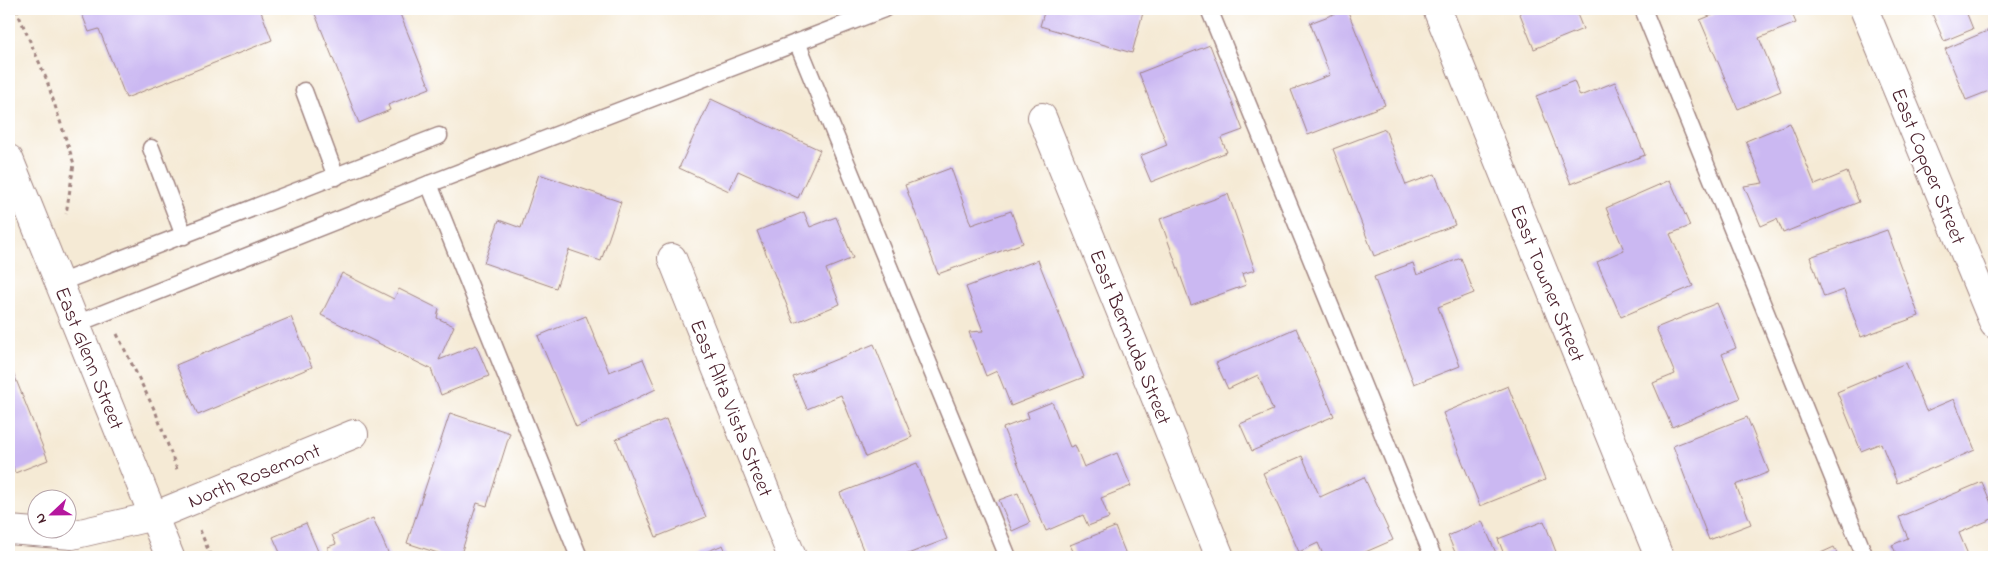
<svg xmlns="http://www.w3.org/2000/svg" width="2003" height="566" font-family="'Indie Flower',sans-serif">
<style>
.building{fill:#cbb8f2}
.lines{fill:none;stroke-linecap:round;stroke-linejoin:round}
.service-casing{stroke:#a08480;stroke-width:19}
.minor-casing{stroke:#a08480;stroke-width:30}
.tertiary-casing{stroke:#a08480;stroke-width:30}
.path{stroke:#a08480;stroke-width:3;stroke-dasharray:4 4;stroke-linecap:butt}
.service{stroke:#fff;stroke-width:16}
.minor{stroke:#fff;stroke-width:28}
.tertiary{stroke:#fff;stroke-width:28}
.labels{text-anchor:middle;stroke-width:4;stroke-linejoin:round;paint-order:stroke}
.street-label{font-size:21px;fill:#4a1f2b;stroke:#fff}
</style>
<rect width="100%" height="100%" fill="#fff"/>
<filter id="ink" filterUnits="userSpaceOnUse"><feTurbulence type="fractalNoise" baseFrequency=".02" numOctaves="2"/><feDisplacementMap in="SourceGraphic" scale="10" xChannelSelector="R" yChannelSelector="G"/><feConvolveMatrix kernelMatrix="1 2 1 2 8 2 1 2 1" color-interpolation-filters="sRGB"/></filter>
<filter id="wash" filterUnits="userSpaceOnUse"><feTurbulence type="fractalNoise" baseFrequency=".0096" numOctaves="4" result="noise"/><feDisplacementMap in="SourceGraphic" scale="20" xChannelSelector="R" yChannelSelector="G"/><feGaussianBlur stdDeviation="1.12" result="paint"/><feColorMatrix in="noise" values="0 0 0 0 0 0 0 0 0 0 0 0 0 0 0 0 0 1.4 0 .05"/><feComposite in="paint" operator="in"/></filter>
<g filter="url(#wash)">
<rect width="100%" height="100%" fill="#f5ead5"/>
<g id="blocks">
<!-- building -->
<g class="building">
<path d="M 80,9 L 260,9 L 272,40 L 126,98 L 99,29 L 89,32 Z"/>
<path d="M 313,9 L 398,9 L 430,88 L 388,105 L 390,110 L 359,123 Z"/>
<path d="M 1045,9 L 1144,9 L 1132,53 L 1040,26 Z"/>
<path d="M 1347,9 L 1385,105 L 1308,135 L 1291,90 L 1330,75 L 1310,23 Z"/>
<path d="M 1518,9 L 1575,9 L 1583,29 L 1534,49 Z"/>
<path d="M 1727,9 L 1790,9 L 1796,23 L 1759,38 L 1781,91 L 1738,109 L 1700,20 Z"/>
<path d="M 1930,9 L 1965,9 L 1973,29 L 1944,41 Z"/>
<path d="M 1994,28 L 1994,89 L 1966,100 L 1945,49 Z"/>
<path d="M 1210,45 L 1243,130 L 1221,138 L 1227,152 L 1151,182 L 1140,156 L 1167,145 L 1139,73 Z"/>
<path d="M 1574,81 L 1580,96 L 1615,82 L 1645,155 L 1571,184 L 1536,96 Z"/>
<path d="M 711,99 L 820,150 L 798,198 L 738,171 L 729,191 L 679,168 Z"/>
<path d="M 1790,123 L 1815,185 L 1847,172 L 1859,202 L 1783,233 L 1777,219 L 1761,226 L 1744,186 L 1763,183 L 1746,141 Z"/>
<path d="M 1385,129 L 1406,185 L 1435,174 L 1455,225 L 1374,256 L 1333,149 Z"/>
<path d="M 951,168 L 971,225 L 1011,211 L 1023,243 L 938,274 L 905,185 Z"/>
<path d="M 539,174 L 621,202 L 601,261 L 569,250 L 556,288 L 484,263 L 499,220 L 521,228 Z"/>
<path d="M 1670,180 L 1690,226 L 1670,234 L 1693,286 L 1621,317 L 1597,262 L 1624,250 L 1606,208 Z"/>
<path d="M 1228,194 L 1255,270 L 1242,274 L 1246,285 L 1191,305 L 1160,219 Z"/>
<path d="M 804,212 L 810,227 L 836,217 L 853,258 L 826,269 L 840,304 L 794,323 L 757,231 Z"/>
<path d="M 1887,230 L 1919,316 L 1861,337 L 1844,290 L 1824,297 L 1810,257 Z"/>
<path d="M 1461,258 L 1474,293 L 1438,307 L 1460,366 L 1414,384 L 1374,277 L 1413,263 L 1417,275 Z"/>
<path d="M 1038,260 L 1084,377 L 1011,406 L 997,371 L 986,376 L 969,332 L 983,331 L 966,287 Z"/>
<path d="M 342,273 L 394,299 L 399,289 L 439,309 L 437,318 L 454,326 L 439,360 L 476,345 L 489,376 L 441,395 L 431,369 L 321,315 Z"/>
<path d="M 1717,303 L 1736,348 L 1722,354 L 1740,398 L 1672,427 L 1653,383 L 1675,374 L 1656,328 Z"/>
<path d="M 586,316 L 609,372 L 643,359 L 656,389 L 576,427 L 538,336 Z"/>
<path d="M 291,317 L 312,367 L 198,415 L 176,365 Z"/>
<path d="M 1296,328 L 1334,416 L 1252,451 L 1240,424 L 1273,410 L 1258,375 L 1228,389 L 1216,363 Z"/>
<path d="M 874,344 L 912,437 L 866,457 L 841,395 L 807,409 L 793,377 Z"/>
<path d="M 1906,363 L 1926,411 L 1954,399 L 1975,450 L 1897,483 L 1881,443 L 1861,451 L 1837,392 Z"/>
<path d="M 13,372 L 48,460 L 15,473 L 12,464 L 9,465 L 9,374 Z"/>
<path d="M 1508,386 L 1545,480 L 1480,506 L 1443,413 Z"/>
<path d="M 1052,402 L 1070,447 L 1075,445 L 1084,467 L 1117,453 L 1131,486 L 1101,498 L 1109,518 L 1088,526 L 1083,515 L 1046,531 L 1003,428 L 1029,418 L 1027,412 Z"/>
<path d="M 450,413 L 510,433 L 487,506 L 477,503 L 460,557 L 450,557 L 407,543 Z"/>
<path d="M 1747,417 L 1769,472 L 1736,485 L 1751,524 L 1709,540 L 1673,446 Z"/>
<path d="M 666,419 L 706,517 L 656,537 L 616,439 Z"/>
<path d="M 1302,456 L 1320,497 L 1364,477 L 1393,540 L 1354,557 L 1324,557 L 1318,543 L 1299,552 L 1263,473 Z"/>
<path d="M 917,463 L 947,539 L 900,557 L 866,557 L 840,493 Z"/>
<path d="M 1982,482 L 1994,510 L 1994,518 L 1959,533 L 1969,557 L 1898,557 L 1892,545 L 1908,538 L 1899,517 Z"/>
<path d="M 1018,493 L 1030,523 L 1012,531 L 999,500 Z"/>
<path d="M 373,518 L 390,557 L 282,557 L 273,537 L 306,523 L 320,556 L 328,553 L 328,547 L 336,544 L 332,535 Z"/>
<path d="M 1482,521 L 1496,553 L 1486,557 L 1457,557 L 1448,536 Z"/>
<path d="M 1544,521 L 1558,557 L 1505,557 L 1498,539 Z"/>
<path d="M 1115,527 L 1127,557 L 1076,557 L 1070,545 Z"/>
<path d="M 723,545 L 728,557 L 693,557 Z"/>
<path d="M 1834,547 L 1839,557 L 1812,557 Z"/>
</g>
</g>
</g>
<g filter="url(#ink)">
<use href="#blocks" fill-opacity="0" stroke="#a08480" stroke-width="1"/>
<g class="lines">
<defs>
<g id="service">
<path d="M 1209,9 L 1433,557"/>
<path d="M 1643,9 L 1865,557"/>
<path d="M 797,42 L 1008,557"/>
<path d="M 304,91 L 336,177"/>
<path d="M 151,148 L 184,236"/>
<path d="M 429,184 L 884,9"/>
<path d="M 59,283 L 439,136"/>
<path d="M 76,324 L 429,184 L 579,557"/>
</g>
<g id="minor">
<path d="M 1437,9 L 1659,557"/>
<path d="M 1864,9 L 1994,324"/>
<path d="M 1042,117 L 1220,557"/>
<path d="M 672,258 L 792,557"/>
<path d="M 9,530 L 72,535 L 154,516 L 354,434"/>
</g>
<path id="tertiary" d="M 9,159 L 170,557"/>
</defs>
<!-- service casing -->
<use href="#service" class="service-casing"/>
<!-- minor casing -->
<use href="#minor" class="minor-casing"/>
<!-- tertiary casing -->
<use href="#tertiary" class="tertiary-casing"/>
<!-- path -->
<g class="path">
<path d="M 16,9 L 46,78 L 74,164 L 66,214"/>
<path d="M 117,334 L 156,413 L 178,472"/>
<path d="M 200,530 L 211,557"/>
</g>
<!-- service -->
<use href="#service" class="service"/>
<!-- minor -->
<use href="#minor" class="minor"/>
<!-- tertiary -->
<use href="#tertiary" class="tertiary"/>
</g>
</g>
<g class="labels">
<!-- street labels -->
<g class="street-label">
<text transform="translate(1929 166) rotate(68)" y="7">East Copper Street</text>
<text transform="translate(1548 283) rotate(68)" y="7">East Towner Street</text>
<text transform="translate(1131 337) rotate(68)" y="7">East Bermuda Street</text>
<text transform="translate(90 358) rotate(68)" y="7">East Glenn Street</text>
<text transform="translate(732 408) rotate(68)" y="7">East Alta Vista Street</text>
<text transform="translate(254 475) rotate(-22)" y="7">North Rosemont</text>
</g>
</g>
<!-- margin -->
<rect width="2003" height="566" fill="none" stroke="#fff" stroke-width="30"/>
<!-- north arrow -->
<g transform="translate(52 514) rotate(248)"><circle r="24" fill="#ffffff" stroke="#b7a5aa"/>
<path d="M0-4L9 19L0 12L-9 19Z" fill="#b5179e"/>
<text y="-8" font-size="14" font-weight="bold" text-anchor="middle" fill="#4a1f2b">N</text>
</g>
</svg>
